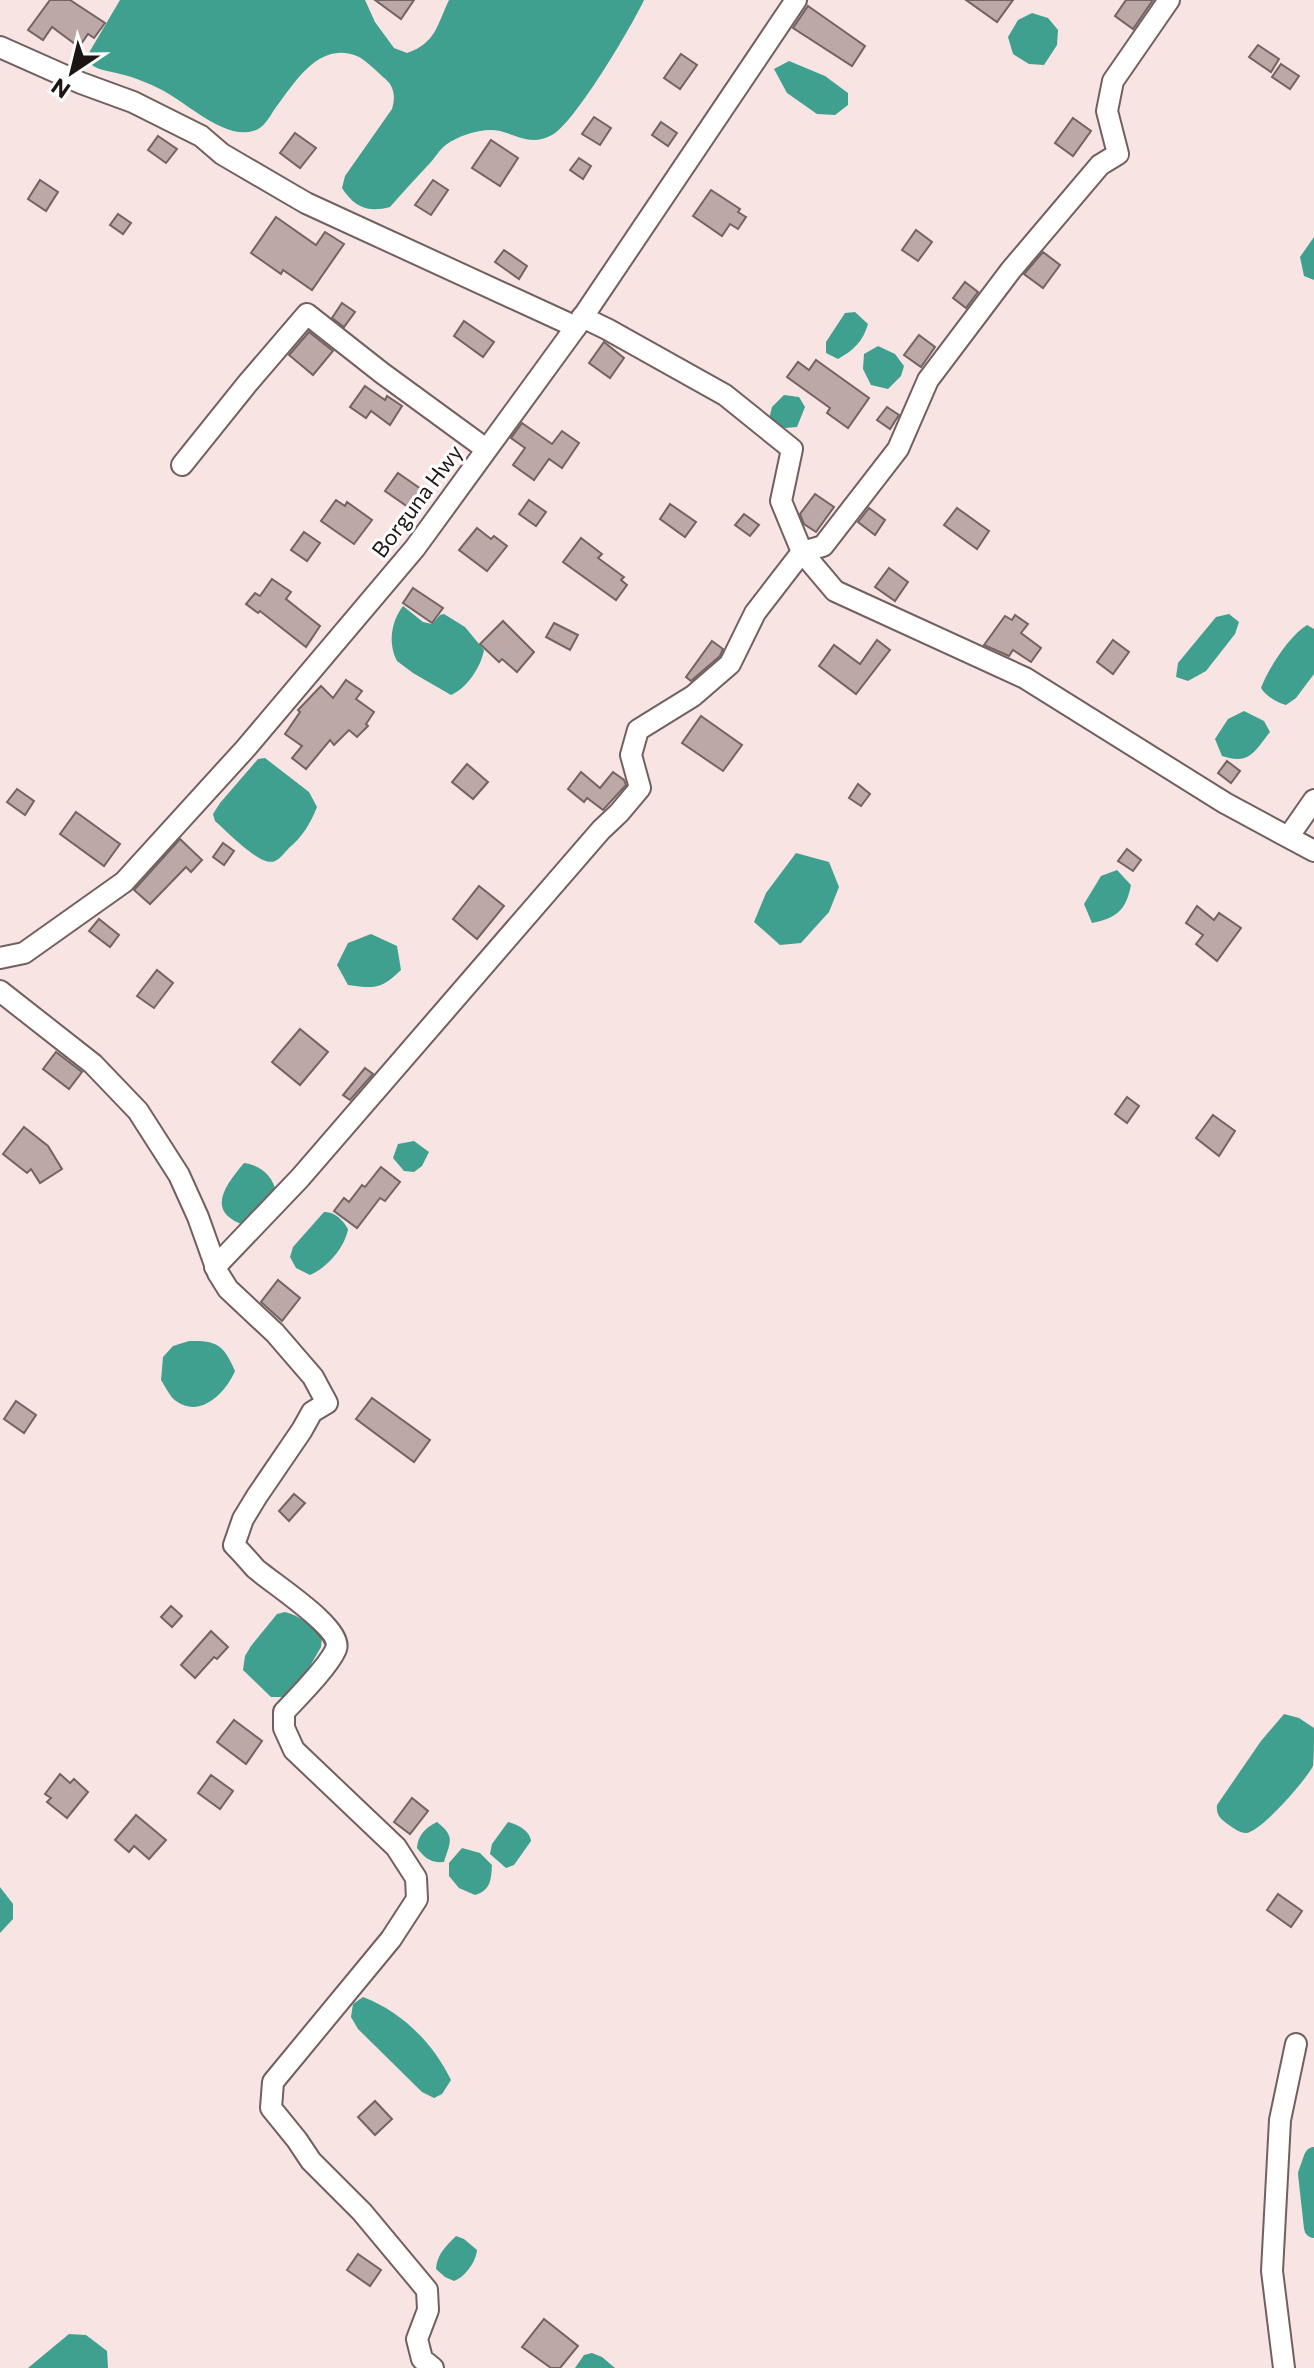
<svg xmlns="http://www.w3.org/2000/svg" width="1314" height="2368" font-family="Commissioner,sans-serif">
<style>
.water{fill:#3fa08f}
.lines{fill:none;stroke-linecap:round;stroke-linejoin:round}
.canal{stroke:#3fa08f;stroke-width:20}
.building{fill:#bca9a7;stroke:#736361;stroke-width:2}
.minor-casing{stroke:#71605f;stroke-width:24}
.minor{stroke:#fff;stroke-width:20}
.labels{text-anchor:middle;stroke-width:6;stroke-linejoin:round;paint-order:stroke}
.street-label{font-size:22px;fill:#1c1514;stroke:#fff}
</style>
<rect width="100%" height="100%" fill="#f8e4e2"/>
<!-- water -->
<g class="water">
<path d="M 120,0 L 365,0 L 375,22 L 394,48 L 407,53 C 436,43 437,25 449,0 L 644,0 C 632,26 574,124 552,135 C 532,146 519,136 500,131 C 484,127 460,135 447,144 C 441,148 436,156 431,162 C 417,177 403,192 390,207 C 368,213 354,207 342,188 L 345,176 L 392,109 C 396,96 394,85 383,77 C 376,71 368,62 359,57 C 319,39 294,84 274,110 C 269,118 263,129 253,131 C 224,140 185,101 160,89 C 148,83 134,77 120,74 C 108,70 95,71 87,60 L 90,51 Z"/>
<path d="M 1032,13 L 1048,18 L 1058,30 L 1057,45 L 1044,65 L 1029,64 L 1013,54 L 1008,37 L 1018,20 Z"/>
<path d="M 789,61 L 825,76 L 848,93 L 848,105 L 835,115 L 817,114 L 787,93 L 774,69 Z"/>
<path d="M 1314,237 L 1314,280 L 1304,276 L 1300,257 Z"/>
<path d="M 855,312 L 868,324 C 863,341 854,350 838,359 L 826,353 L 826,342 L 845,313 Z"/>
<path d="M 878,346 L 895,354 L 904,366 L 901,376 L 888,389 L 871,385 L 863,369 L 864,354 Z"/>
<path d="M 784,395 L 799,397 L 805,407 L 797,427 L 785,428 L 769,419 L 772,407 Z"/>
<path d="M 403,606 L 423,622 L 432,624 L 440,615 L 444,614 L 465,627 L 484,650 C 481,667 467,688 451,695 L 413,673 L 397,661 C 388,643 391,622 403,606 Z"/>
<path d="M 1229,614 L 1239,622 L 1235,634 L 1206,671 L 1188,681 L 1176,677 L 1178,663 L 1216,617 Z"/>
<path d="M 1307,625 L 1314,629 L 1314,674 L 1296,698 L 1286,705 C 1277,703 1266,696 1261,688 C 1268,669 1289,636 1307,625 Z"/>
<path d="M 1244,711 L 1264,721 L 1270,732 C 1254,752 1250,765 1222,756 L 1215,739 L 1228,719 Z"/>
<path d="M 265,758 L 309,792 L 317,807 C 310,824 303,836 289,848 C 285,852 280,859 275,861 C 261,868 227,831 215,821 L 213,814 L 220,803 L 258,759 Z"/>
<path d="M 796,853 L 829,862 L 839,887 L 829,912 L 801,943 L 780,945 L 754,922 L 766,893 Z"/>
<path d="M 1117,870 L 1131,885 C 1126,910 1117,918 1092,923 L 1084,904 L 1101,876 Z"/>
<path d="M 371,934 L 397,946 L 401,970 C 381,989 375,989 348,985 L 337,965 L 348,943 Z"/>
<path d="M 414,1141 L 429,1152 L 422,1166 L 414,1172 L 404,1171 L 393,1158 L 398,1144 Z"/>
<path d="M 244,1163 C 260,1165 273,1176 276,1192 L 246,1226 C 205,1212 224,1187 244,1163 Z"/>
<path d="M 324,1212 C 334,1211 343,1220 348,1229 C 345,1247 327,1268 310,1275 L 296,1268 L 290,1257 L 293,1247 Z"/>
<path d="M 189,1341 C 217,1340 224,1345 235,1371 C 226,1392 201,1419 176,1401 C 170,1397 165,1386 161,1380 L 163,1357 L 173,1346 Z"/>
<path d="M 285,1612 C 301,1616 311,1626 322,1637 L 321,1647 L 294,1694 L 287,1697 L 271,1697 L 243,1670 L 245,1656 L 251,1646 L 277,1614 Z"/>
<path d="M 1284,1714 L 1299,1718 L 1314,1728 C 1314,1739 1314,1757 1313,1766 C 1306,1780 1260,1833 1246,1833 C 1240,1833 1233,1828 1229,1825 C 1220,1819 1216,1815 1217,1805 L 1261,1741 Z"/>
<path d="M 437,1822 C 456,1837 450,1842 444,1862 C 430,1863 425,1858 417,1848 C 418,1835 425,1828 437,1822 Z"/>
<path d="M 508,1822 C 517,1824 530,1831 531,1841 L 514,1865 L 506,1868 L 490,1854 L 492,1844 Z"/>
<path d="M 462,1848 L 480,1853 L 492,1865 C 491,1880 491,1890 475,1895 L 459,1888 L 449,1876 L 449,1863 Z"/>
<path d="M 0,1887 L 13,1904 L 13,1919 L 0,1933 Z"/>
<path d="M 363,1997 C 402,2012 433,2043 451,2080 L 442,2094 L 434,2098 L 422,2092 L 358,2029 L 351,2017 L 353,2004 Z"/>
<path d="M 456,2236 L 464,2239 L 477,2250 C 476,2262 465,2277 454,2281 L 445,2277 L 436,2269 C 437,2254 446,2246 456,2236 Z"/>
<path d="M 69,2334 L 86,2335 L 107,2351 L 108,2368 L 28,2368 Z"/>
<path d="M 592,2353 L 602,2357 L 615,2368 L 575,2368 L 584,2355 Z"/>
</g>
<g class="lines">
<!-- canal -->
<path class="canal" d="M 1314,2157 L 1308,2174 L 1314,2228"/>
</g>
<!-- building -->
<g class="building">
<path d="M 50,0 L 70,0 L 105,23 L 94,38 L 88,34 L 79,47 L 52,27 L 43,40 L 28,30 Z"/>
<path d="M 375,0 L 414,0 L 401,19 Z"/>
<path d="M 966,0 L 1013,0 L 997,22 Z"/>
<path d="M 1126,0 L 1153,0 L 1133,29 L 1115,16 Z"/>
<path d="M 808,6 L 865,46 L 852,66 L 793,28 Z"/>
<path d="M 1258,45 L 1279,59 L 1271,72 L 1249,57 Z"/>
<path d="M 681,54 L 697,65 L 680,89 L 664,78 Z"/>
<path d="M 1281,64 L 1299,76 L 1290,89 L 1272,77 Z"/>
<path d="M 594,117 L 611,128 L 600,145 L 582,134 Z"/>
<path d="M 1073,118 L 1091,131 L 1073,156 L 1055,143 Z"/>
<path d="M 661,122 L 677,133 L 668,146 L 652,135 Z"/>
<path d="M 295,133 L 316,148 L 300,168 L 280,153 Z"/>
<path d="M 158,136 L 177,149 L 166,163 L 148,150 Z"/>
<path d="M 491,140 L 518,158 L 500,186 L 472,168 Z"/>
<path d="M 579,158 L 591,166 L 583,179 L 570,170 Z"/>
<path d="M 40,180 L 58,192 L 46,211 L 28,199 Z"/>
<path d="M 433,180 L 448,190 L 431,215 L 415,205 Z"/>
<path d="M 711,190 L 740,209 L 738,212 L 746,217 L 738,229 L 730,224 L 722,236 L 693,216 Z"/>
<path d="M 118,214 L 131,223 L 123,234 L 110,225 Z"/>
<path d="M 276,217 L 316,245 L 325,232 L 344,244 L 312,290 L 283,270 L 281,274 L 251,253 Z"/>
<path d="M 916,230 L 932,242 L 918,261 L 902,250 Z"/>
<path d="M 504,250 L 527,266 L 519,279 L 495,262 Z"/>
<path d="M 1043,252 L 1060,265 L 1043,288 L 1024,274 Z"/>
<path d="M 965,282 L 978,292 L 966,308 L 953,298 Z"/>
<path d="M 342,303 L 355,312 L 344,327 L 332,318 Z"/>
<path d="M 464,321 L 494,342 L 483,357 L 454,336 Z"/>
<path d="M 309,332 L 333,351 L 313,375 L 289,355 Z"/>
<path d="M 919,335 L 935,347 L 921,367 L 904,355 Z"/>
<path d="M 604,342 L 624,358 L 610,378 L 589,363 Z"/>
<path d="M 816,360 L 869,398 L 848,428 L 827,413 L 830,408 L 787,377 L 798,362 L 809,370 Z"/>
<path d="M 365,386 L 385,400 L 387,396 L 402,406 L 390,425 L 371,411 L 366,418 L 350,407 Z"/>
<path d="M 887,407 L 899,415 L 890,429 L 877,420 Z"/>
<path d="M 522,423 L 552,444 L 562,431 L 579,443 L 562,468 L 549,459 L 534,480 L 513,465 L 525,448 L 511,438 Z"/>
<path d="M 398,473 L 431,496 L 418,514 L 385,491 Z"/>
<path d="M 815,494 L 834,507 L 816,532 L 804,524 L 800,514 Z"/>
<path d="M 336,500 L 345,506 L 347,502 L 372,520 L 354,544 L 321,521 Z"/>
<path d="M 529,500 L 546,512 L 536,526 L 519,514 Z"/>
<path d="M 670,504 L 696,522 L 685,537 L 660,519 Z"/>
<path d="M 869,508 L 885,520 L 875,535 L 858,522 Z"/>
<path d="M 957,508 L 989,531 L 977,549 L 944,525 Z"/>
<path d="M 744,514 L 759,525 L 750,536 L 735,525 Z"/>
<path d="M 477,528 L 491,539 L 494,536 L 507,546 L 487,571 L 459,550 Z"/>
<path d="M 304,532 L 320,543 L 307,561 L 291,550 Z"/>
<path d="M 581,538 L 602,554 L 598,558 L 624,577 L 621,580 L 627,585 L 616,600 L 563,562 Z"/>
<path d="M 889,568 L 908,582 L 895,601 L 875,587 Z"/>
<path d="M 272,579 L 291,592 L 286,599 L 320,626 L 306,647 L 260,611 L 258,613 L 246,604 L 255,593 L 260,596 Z"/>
<path d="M 413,588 L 443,608 L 432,623 L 403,603 Z"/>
<path d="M 1015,615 L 1028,624 L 1021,633 L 1041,648 L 1031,662 L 1013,650 L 1009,656 L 984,645 L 1005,616 L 1012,620 Z"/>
<path d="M 503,621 L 534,652 L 517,672 L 502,659 L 499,662 L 480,644 Z"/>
<path d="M 554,623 L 578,635 L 570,650 L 546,637 Z"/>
<path d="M 877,640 L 890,650 L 856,694 L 819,666 L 834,645 L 860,664 Z"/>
<path d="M 1113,640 L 1129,652 L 1113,674 L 1097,662 Z"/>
<path d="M 712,641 L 723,649 L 720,656 L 691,681 L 686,677 Z"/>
<path d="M 346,680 L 362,691 L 356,699 L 374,712 L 366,724 L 368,726 L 357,737 L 349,730 L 334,745 L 330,740 L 306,769 L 292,758 L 302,746 L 285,734 L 300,712 L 298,710 L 321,686 L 333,698 Z"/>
<path d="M 701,716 L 742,745 L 723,771 L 682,743 Z"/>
<path d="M 1227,761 L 1240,771 L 1231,783 L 1218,773 Z"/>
<path d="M 467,764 L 488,782 L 473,799 L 452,782 Z"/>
<path d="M 581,772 L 600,788 L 613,772 L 624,780 L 626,785 L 603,810 L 587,798 L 584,802 L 568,789 Z"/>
<path d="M 858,784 L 870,794 L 861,806 L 849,798 Z"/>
<path d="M 17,789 L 34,801 L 25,815 L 7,802 Z"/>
<path d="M 76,812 L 120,844 L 104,866 L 60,834 Z"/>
<path d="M 180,839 L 202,860 L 191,872 L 186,867 L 150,904 L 134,890 Z"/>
<path d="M 223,843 L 234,851 L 224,865 L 213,857 Z"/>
<path d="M 1127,849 L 1141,860 L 1133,871 L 1118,861 Z"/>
<path d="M 479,886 L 504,906 L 477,939 L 453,919 Z"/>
<path d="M 1197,906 L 1214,920 L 1219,913 L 1241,928 L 1217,961 L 1196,944 L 1203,935 L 1186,923 Z"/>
<path d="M 99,919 L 119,935 L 110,947 L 89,931 Z"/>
<path d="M 157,970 L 173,983 L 154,1008 L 137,996 Z"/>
<path d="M 300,1029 L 328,1052 L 300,1085 L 272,1062 Z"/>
<path d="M 56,1052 L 82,1072 L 69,1089 L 43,1069 Z"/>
<path d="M 365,1068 L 373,1074 L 350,1100 L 343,1095 Z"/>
<path d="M 1127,1097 L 1139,1106 L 1127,1123 L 1115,1114 Z"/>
<path d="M 1213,1115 L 1235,1131 L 1219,1156 L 1196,1138 Z"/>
<path d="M 24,1127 L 48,1146 L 62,1169 L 40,1183 L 31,1169 L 27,1173 L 3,1154 Z"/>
<path d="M 381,1167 L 400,1182 L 385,1201 L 380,1198 L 357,1228 L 334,1211 L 344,1198 L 349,1202 L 362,1185 L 365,1187 Z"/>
<path d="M 278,1280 L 300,1298 L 282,1321 L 261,1302 Z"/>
<path d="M 372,1398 L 430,1440 L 414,1462 L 356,1419 Z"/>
<path d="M 16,1401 L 36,1415 L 24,1433 L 4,1419 Z"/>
<path d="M 294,1494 L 305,1503 L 289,1521 L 279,1511 Z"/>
<path d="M 171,1606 L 182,1616 L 172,1627 L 161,1617 Z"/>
<path d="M 211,1631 L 228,1647 L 217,1659 L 214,1657 L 195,1678 L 181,1665 Z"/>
<path d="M 234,1720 L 262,1741 L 246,1764 L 217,1742 Z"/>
<path d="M 60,1774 L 70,1783 L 74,1779 L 88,1792 L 67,1818 L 47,1802 L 51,1798 L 45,1794 Z"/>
<path d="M 211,1775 L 233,1791 L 220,1809 L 198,1793 Z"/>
<path d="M 412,1798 L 428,1811 L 410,1834 L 394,1822 Z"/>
<path d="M 136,1815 L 166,1840 L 149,1859 L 134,1846 L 129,1852 L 115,1840 Z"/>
<path d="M 1278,1894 L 1302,1911 L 1291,1927 L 1267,1910 Z"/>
<path d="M 375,2101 L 392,2119 L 375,2135 L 358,2117 Z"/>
<path d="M 358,2254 L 381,2270 L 370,2286 L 347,2270 Z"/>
<path d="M 544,2319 L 578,2346 L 560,2368 L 551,2368 L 522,2347 Z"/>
</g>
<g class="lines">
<defs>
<g id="minor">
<path d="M 0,47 L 81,83 L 133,102 L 201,136 L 222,154 L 306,203 L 576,327"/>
<path d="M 582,317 L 607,329 L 725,395 L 792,449 L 781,501 L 802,552 L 835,591 L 1025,678 L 1225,803 L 1314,851"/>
<path d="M 182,465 L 247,384 L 307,314 L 382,373 L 486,449"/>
<path d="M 1289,836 L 1314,800"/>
<path d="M 0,958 L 24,953 L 124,882 L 246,748 L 415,548 L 576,327 L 796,0"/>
<path d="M 0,991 L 93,1064 L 138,1111 L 179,1175 L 198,1217 L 218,1273 L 228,1289 L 275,1333 L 313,1377 L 327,1403 L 312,1412 L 302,1430 L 257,1496 L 243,1519 L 234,1545 C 241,1552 248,1560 255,1568 C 270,1582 344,1628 336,1649 C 329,1666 297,1698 284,1712 L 284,1728 L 294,1750 L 396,1847 L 416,1878 L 417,1899 L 391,1939 L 273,2082 L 271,2108 L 297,2140 L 311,2161 L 362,2212 L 427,2290 L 428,2310 L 417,2339 L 422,2359 L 433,2368"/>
<path d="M 215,1267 L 300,1178 L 601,830 L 619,813 L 640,788 L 631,755 L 638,730 L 693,696 L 730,664 L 755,613 L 802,552 L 823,546 L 898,449 L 928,380 L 1011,270 L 1100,165 L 1118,154 L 1107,111 L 1113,81 L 1169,0"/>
<path d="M 1284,2368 L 1272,2271 L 1280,2120 L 1296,2044"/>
</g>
</defs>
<!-- minor casing -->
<use href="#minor" class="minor-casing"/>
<!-- minor -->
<use href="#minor" class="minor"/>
</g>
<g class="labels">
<!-- street labels -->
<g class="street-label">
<text transform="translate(417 501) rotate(-53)" y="8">Borguna Hwy</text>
</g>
</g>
<!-- north arrow -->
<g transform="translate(72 72) rotate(215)" stroke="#ffffff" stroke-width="6" paint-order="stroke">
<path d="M0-6L14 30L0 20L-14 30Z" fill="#1c1514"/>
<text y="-12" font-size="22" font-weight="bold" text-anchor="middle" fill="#1c1514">N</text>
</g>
</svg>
